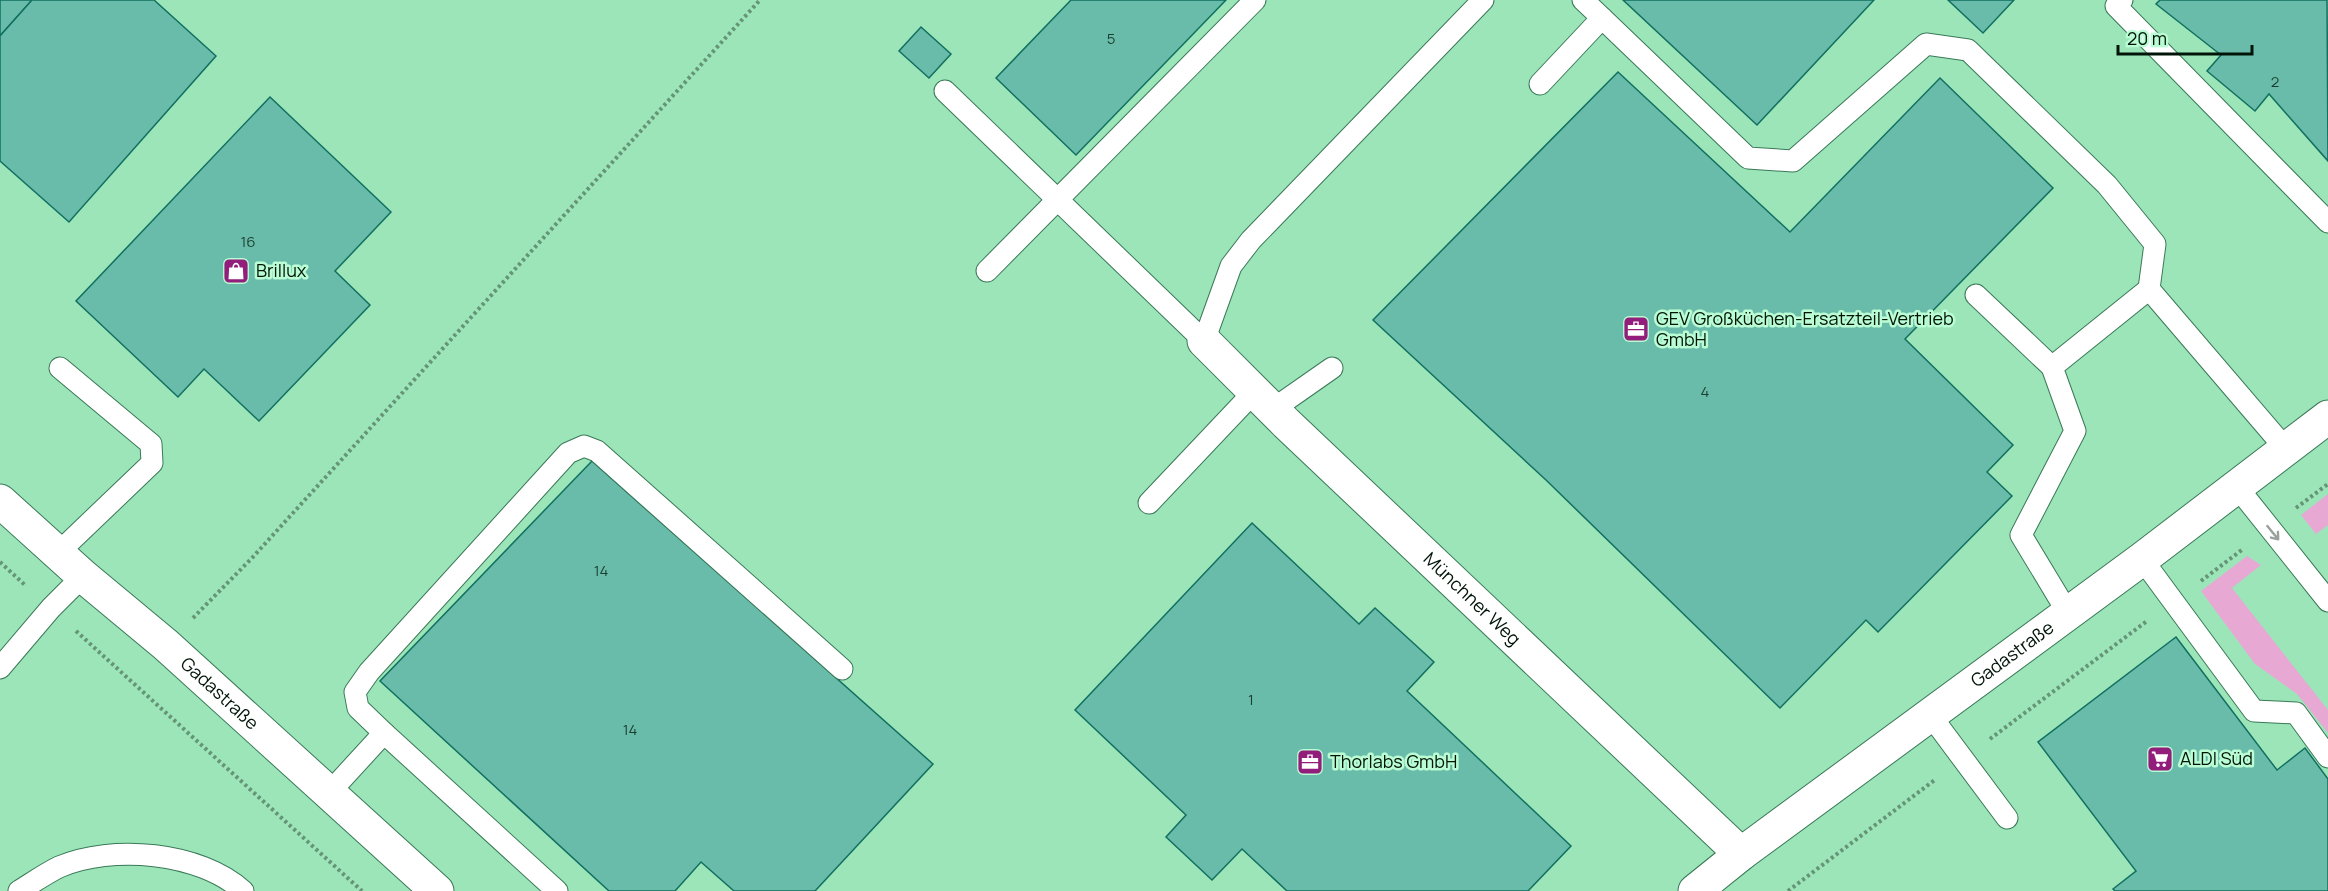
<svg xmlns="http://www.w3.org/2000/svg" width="2328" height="891" font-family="Manrope,sans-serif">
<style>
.built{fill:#9be5b9}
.green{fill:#e7a9d4}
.building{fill:#6abcaa;stroke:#117060;stroke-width:1.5}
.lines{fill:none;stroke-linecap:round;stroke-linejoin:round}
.service-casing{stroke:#3a7957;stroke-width:23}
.minor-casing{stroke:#3a7957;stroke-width:35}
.tertiary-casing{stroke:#3a7957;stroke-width:35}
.path{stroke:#659477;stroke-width:4;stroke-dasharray:3 3;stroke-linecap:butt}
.service{stroke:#fff;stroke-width:21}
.minor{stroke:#fff;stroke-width:33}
.tertiary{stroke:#fff;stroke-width:33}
.oneway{stroke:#99a19c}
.labels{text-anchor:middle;stroke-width:5;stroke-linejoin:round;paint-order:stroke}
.number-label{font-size:15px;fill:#1a3f30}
.poi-label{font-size:18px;fill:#001508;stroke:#bafcd4;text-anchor:start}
.street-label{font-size:18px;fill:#001508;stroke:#bafcd4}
</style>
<rect width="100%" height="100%" fill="#adefc7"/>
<!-- built -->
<rect class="built" x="0" y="0" width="2328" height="891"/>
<!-- green -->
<g class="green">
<path d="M 2328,494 L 2328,525 L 2316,534 L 2301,515 Z"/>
<path d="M 2247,556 L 2261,565 L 2232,588 L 2328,710 L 2328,733 L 2297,694 L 2255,664 L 2201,591 Z"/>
</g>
<!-- building -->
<g class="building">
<path d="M 0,0 L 32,0 L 0,36 Z"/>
<path d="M 32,0 L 154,0 L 216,56 L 69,222 L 0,161 L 0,36 Z"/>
<path d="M 1071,0 L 1226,0 L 1076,155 L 996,78 Z"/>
<path d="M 1623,0 L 1874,0 L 1757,125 Z"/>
<path d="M 1948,0 L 2014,0 L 1983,33 Z"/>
<path d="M 2160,0 L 2327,0 L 2328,161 L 2269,94 L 2255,111 L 2207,71 L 2221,55 L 2156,4 Z"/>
<path d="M 921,27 L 951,54 L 929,78 L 899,51 Z"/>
<path d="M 1618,72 L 1790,232 L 1940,78 L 2053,188 L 1905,339 L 2013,445 L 1987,472 L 2012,496 L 1878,632 L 1866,620 L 1780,708 L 1546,480 L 1373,320 Z"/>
<path d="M 270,97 L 391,212 L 335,271 L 370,305 L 259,421 L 204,369 L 178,397 L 76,301 Z"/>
<path d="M 592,461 L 933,764 L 815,891 L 734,891 L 701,862 L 675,891 L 609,891 L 380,681 Z"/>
<path d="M 1252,523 L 1359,624 L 1375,608 L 1434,662 L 1407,691 L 1571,846 L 1528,891 L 1287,891 L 1242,849 L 1212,880 L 1166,837 L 1186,815 L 1075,710 Z"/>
<path d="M 2176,637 L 2277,770 L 2305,748 L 2328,779 L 2328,891 L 2115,891 L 2113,889 L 2136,871 L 2038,742 Z"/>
</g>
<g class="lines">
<defs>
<g id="service">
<path d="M 1583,0 L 1602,18"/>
<path d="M 2122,0 L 2116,6 L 2328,222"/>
<path d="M 1540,84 L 1602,18 L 1748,158 L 1793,161 L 1926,44 L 1968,50 L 2107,185 L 2155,244 L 2149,289"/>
<path d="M 945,91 L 1204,341 L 1231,266 L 1251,240 L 1483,0"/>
<path d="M 987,271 L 1255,0"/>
<path d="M 1976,295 L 2052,367"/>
<path d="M 1272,410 L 1332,368"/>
<path d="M 2237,487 L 2328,601"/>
<path d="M 1149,503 L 1254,392"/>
<path d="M 58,553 L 152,463 L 151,444 L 60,368"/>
<path d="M 2142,559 L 2254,711 L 2296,713 L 2328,757"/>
<path d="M 2068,613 L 2021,535 L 2075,431 L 2052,367 L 2149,289 L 2285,448"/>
<path d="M 0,668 L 51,608 L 83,576"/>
<path d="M 1931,716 L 2007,818"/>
<path d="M 384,733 L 358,708 L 355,692 L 369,672 L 568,453 L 584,446 L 597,451 L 842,669"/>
<path d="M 329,793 L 384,733 L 557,891"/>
<path d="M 19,891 C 32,883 45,874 59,867 C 112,844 200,852 243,891"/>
</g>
<g id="minor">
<path id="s1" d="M 1204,341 L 1286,423 L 1741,854"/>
</g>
<g id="tertiary">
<path id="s2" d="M 0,501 L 83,576 L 166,645 L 437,891"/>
<path id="s3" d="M 1695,891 L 1741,854 L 2142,559 L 2328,417"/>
</g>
</defs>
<!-- service casing -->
<use href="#service" class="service-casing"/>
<!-- minor casing -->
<use href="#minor" class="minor-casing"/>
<!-- tertiary casing -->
<use href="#tertiary" class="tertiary-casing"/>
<!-- path -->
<g class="path">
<path d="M 2296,508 L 2328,484"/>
<path d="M 0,562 L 26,586"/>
<path d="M 2201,581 L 2243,549"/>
<path d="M 193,618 L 252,558 L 760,0"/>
<path d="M 76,631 L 362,891"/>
<path d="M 1990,739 L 2147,621"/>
<path d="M 1788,891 L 1936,779"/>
</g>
<!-- service -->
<use href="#service" class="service"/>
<!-- minor -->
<use href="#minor" class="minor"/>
<!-- tertiary -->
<use href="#tertiary" class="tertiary"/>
</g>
<!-- one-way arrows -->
<defs><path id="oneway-shaft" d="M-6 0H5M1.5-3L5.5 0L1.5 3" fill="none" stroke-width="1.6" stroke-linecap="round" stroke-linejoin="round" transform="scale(1.5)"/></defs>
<use class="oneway" href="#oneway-shaft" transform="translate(2273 533) rotate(51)"/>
<!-- icons -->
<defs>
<symbol id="shop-square" viewBox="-11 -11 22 22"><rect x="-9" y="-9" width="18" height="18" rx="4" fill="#921d7b" stroke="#bafcd4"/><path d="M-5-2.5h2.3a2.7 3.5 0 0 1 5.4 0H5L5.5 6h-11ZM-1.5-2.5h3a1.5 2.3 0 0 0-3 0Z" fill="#fff"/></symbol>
<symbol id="office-square" viewBox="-11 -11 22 22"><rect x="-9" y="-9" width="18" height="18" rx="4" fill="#921d7b" stroke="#bafcd4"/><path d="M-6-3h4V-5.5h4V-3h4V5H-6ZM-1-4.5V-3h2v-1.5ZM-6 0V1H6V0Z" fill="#fff"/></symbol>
<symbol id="supermarket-square" viewBox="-11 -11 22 22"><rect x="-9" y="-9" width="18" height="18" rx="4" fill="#921d7b" stroke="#bafcd4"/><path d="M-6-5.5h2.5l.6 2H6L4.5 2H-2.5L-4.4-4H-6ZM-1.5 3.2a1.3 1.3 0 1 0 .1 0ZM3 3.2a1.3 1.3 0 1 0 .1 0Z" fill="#fff"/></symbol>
</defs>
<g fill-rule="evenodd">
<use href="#shop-square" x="221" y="256" width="30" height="30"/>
<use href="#office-square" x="1621" y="314" width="30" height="30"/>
<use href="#supermarket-square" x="2145" y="744" width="30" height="30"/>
<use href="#office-square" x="1295" y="747" width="30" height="30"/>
</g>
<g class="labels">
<!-- number labels -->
<g class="number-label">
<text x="1111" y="44">5</text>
<text x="2275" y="87">2</text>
<text x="248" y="247">16</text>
<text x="1705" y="397">4</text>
<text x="601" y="576">14</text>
<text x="1251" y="705">1</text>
<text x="630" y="735">14</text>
</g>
<!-- poi labels -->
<g class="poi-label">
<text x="256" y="277">Brillux</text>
<text x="1656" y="325">GEV Großküchen-Ersatzteil-Vertrieb<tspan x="1656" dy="21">GmbH</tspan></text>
<text x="2180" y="765">ALDI Süd</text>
<text x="1330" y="768">Thorlabs GmbH</text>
</g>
<!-- street labels -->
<g class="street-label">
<text dy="6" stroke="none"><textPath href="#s1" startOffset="372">Münchner Weg</textPath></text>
<text dy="6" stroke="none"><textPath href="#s3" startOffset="396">Gadastraße</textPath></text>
<text dy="6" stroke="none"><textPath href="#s2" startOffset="292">Gadastraße</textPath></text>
</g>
</g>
<!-- scale -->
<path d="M2118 45v9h134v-9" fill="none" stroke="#001508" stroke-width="3"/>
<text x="2127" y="45" font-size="18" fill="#001508" stroke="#bafcd4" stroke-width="4.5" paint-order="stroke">20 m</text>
</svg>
